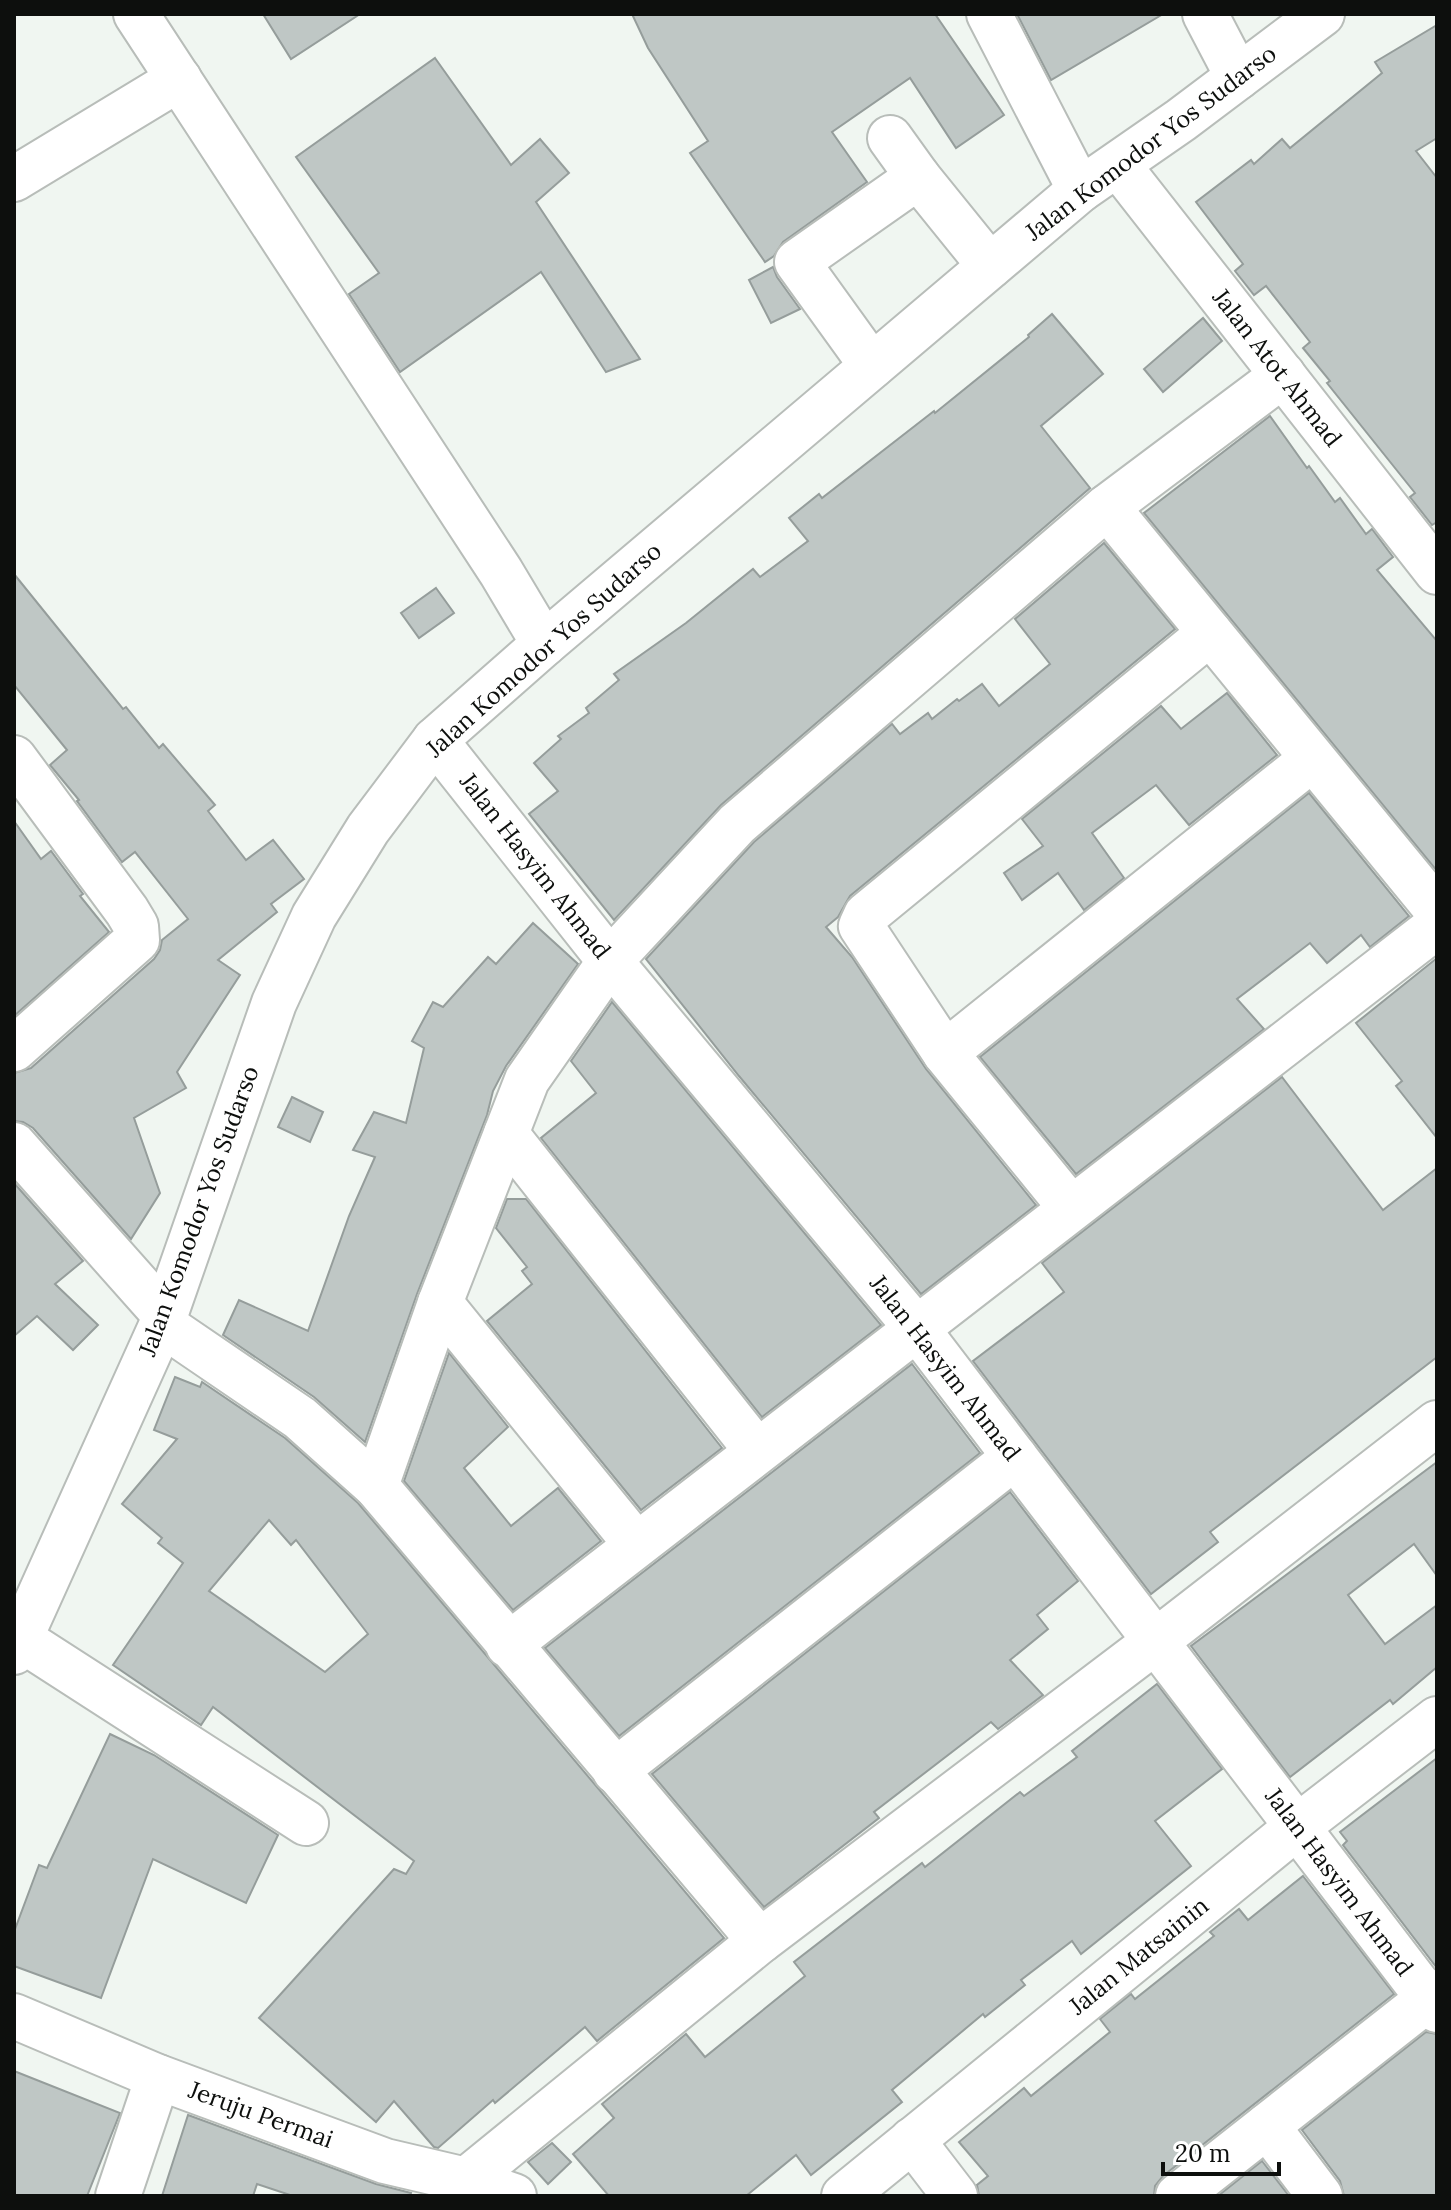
<svg xmlns="http://www.w3.org/2000/svg" width="1451" height="2210" font-family="Lora,serif">
<style>
.building{fill:#bfc7c5;stroke:#959d9b;stroke-width:2;fill-rule:evenodd}
.lines{fill:none;stroke-linecap:round;stroke-linejoin:round}
.minor-casing{stroke:#b8bdb9;stroke-width:48}
.minor{stroke:#fff;stroke-width:44}
.labels{text-anchor:middle;stroke-width:8;stroke-linejoin:round;paint-order:stroke}
.street-label{font-size:24px;fill:#0d0f0d;stroke:#fff}
</style>
<rect width="100%" height="100%" fill="#f0f6f1"/>
<!-- building -->
<g class="building">
<path d="M 263,14 L 360,14 L 291,59 Z"/>
<path d="M 632,14 L 935,14 L 1004,115 L 956,148 L 910,78 L 832,132 L 867,182 L 783,242 L 774,256 L 765,262 L 690,153 L 708,141 L 648,48 Z"/>
<path d="M 1017,14 L 1163,14 L 1051,80 Z"/>
<path d="M 1437,25 L 1437,138 L 1416,151 L 1437,178 L 1437,522 L 1432,525 L 1410,497 L 1415,493 L 1327,383 L 1330,381 L 1303,348 L 1310,342 L 1266,286 L 1254,295 L 1235,271 L 1243,264 L 1196,202 L 1251,160 L 1254,164 L 1282,139 L 1290,148 L 1382,73 L 1375,62 Z"/>
<path d="M 435,58 L 511,165 L 540,139 L 569,173 L 536,202 L 640,359 L 606,372 L 541,272 L 400,372 L 349,294 L 379,273 L 296,157 Z"/>
<path d="M 773,267 L 777,277 L 800,309 L 771,323 L 749,280 Z"/>
<path d="M 1052,314 L 1103,374 L 1041,426 L 1090,488 L 721,805 L 614,920 L 529,814 L 558,791 L 534,763 L 561,739 L 558,736 L 589,713 L 586,708 L 619,680 L 614,674 L 686,623 L 753,569 L 760,577 L 808,541 L 789,518 L 819,494 L 822,498 L 934,411 L 935,413 L 1029,337 L 1028,335 Z"/>
<path d="M 1203,318 L 1222,341 L 1163,392 L 1144,369 Z"/>
<path d="M 1270,416 L 1307,468 L 1309,466 L 1335,502 L 1340,498 L 1366,534 L 1372,529 L 1393,557 L 1377,570 L 1437,641 L 1437,871 L 1144,513 Z"/>
<path d="M 1104,543 L 1175,629 L 850,896 L 838,917 L 826,927 L 852,957 L 926,1069 L 1036,1205 L 921,1294 L 739,1076 L 646,959 L 754,842 L 892,724 L 900,734 L 928,713 L 932,719 L 957,699 L 959,701 L 982,684 L 999,706 L 1050,664 L 1015,619 Z"/>
<path d="M 14,574 L 123,709 L 126,707 L 159,748 L 163,744 L 215,805 L 208,811 L 246,860 L 273,840 L 304,879 L 271,904 L 277,912 L 218,960 L 240,975 L 177,1072 L 186,1088 L 134,1118 L 160,1193 L 131,1239 L 33,1128 L 23,1122 L 14,1121 L 14,1073 L 31,1068 L 154,959 L 160,950 L 162,940 L 188,919 L 135,852 L 122,862 L 77,801 L 79,800 L 50,765 L 67,750 L 14,685 Z"/>
<path d="M 436,588 L 454,613 L 419,638 L 401,613 Z"/>
<path d="M 1227,693 L 1277,755 L 1189,825 L 1156,785 L 1092,833 L 1124,878 L 1084,910 L 1058,873 L 1022,900 L 1004,873 L 1043,846 L 1022,819 L 1161,706 L 1181,729 Z"/>
<path d="M 1309,793 L 1409,916 L 1370,947 L 1361,935 L 1327,963 L 1310,943 L 1237,999 L 1264,1029 L 1076,1174 L 980,1057 Z"/>
<path d="M 14,821 L 41,859 L 51,851 L 83,894 L 80,896 L 109,932 L 14,1016 Z"/>
<path d="M 533,923 L 578,964 L 506,1066 L 493,1091 L 487,1115 L 417,1294 L 365,1442 L 314,1397 L 223,1335 L 239,1300 L 308,1331 L 349,1216 L 375,1157 L 353,1150 L 374,1112 L 406,1123 L 424,1048 L 412,1041 L 433,1002 L 443,1007 L 488,957 L 496,964 Z"/>
<path d="M 1437,958 L 1437,1138 L 1396,1086 L 1402,1081 L 1356,1023 Z"/>
<path d="M 612,1002 L 881,1325 L 762,1417 L 541,1138 L 596,1093 L 571,1061 Z"/>
<path d="M 1282,1077 L 1383,1210 L 1437,1168 L 1437,1357 L 1210,1532 L 1218,1542 L 1151,1594 L 973,1361 L 1064,1292 L 1042,1263 Z"/>
<path d="M 292,1097 L 323,1112 L 310,1142 L 278,1127 Z"/>
<path d="M 14,1183 L 83,1261 L 55,1284 L 98,1325 L 73,1350 L 37,1316 L 14,1336 Z"/>
<path d="M 507,1199 L 526,1199 L 722,1448 L 641,1510 L 487,1321 L 532,1284 L 522,1271 L 527,1267 L 496,1228 Z"/>
<path d="M 449,1353 L 508,1427 L 464,1468 L 511,1526 L 558,1488 L 601,1541 L 513,1610 L 404,1481 Z"/>
<path d="M 912,1364 L 980,1453 L 619,1736 L 545,1648 Z"/>
<path d="M 175,1377 L 200,1387 L 202,1382 L 285,1438 L 358,1503 L 724,1938 L 597,2041 L 585,2027 L 495,2103 L 493,2100 L 438,2148 L 434,2147 L 394,2101 L 376,2122 L 259,2018 L 394,1869 L 406,1874 L 414,1861 L 213,1707 L 201,1725 L 113,1665 L 183,1563 L 158,1543 L 162,1538 L 122,1504 L 177,1439 L 154,1430 ZM 269,1520 L 291,1545 L 296,1540 L 368,1634 L 325,1672 L 209,1591 Z"/>
<path d="M 1437,1462 L 1437,1576 L 1414,1544 L 1348,1595 L 1385,1644 L 1437,1605 L 1437,1667 L 1393,1704 L 1390,1700 L 1290,1777 L 1191,1646 Z"/>
<path d="M 1010,1492 L 1078,1581 L 1037,1615 L 1048,1629 L 1010,1660 L 1043,1695 L 998,1729 L 991,1722 L 874,1812 L 879,1818 L 764,1907 L 652,1774 Z"/>
<path d="M 1157,1684 L 1222,1769 L 1155,1821 L 1191,1866 L 1081,1954 L 1072,1941 L 1021,1980 L 1025,1985 L 985,2017 L 983,2014 L 892,2090 L 902,2102 L 811,2175 L 796,2155 L 746,2196 L 609,2196 L 573,2154 L 614,2118 L 602,2104 L 686,2034 L 705,2057 L 805,1976 L 794,1962 L 922,1863 L 925,1867 L 1020,1792 L 1024,1796 L 1077,1757 L 1072,1751 Z"/>
<path d="M 110,1734 L 154,1755 L 278,1835 L 246,1903 L 153,1859 L 101,1998 L 14,1966 L 14,1932 L 39,1865 L 47,1868 Z"/>
<path d="M 1437,1758 L 1437,1968 L 1343,1845 L 1347,1841 L 1340,1832 Z"/>
<path d="M 1303,1876 L 1394,1994 L 1163,2176 L 1155,2186 L 1154,2196 L 979,2196 L 977,2185 L 988,2176 L 959,2142 L 1024,2088 L 1031,2096 L 1110,2032 L 1100,2019 L 1131,1994 L 1135,1999 L 1214,1936 L 1210,1932 L 1239,1909 L 1248,1920 Z"/>
<path d="M 1426,2032 L 1437,2034 L 1437,2196 L 1344,2196 L 1340,2181 L 1302,2130 Z"/>
<path d="M 14,2071 L 120,2113 L 87,2196 L 14,2196 Z"/>
<path d="M 188,2115 L 376,2184 L 411,2193 L 410,2196 L 293,2196 L 257,2184 L 253,2196 L 162,2196 Z"/>
<path d="M 552,2143 L 571,2162 L 548,2184 L 528,2162 Z"/>
<path d="M 1262,2161 L 1289,2196 L 1218,2196 Z"/>
</g>
<g class="lines">
<defs>
<g id="minor">
<path d="M 136,14 L 501,572 L 544,644"/>
<path d="M 989,14 L 1080,190"/>
<path d="M 1205,14 L 1238,77"/>
<path d="M 890,138 L 918,177"/>
<path d="M 1118,165 L 1437,572"/>
<path d="M 14,179 L 179,79"/>
<path d="M 872,366 L 797,262 L 918,177 L 990,266"/>
<path d="M 1107,507 L 1437,910"/>
<path d="M 435,740 L 610,961 L 918,1330 L 1437,2010"/>
<path d="M 14,758 L 127,911 L 136,926 L 137,940 L 14,1049"/>
<path d="M 945,1053 L 1312,759"/>
<path d="M 506,1134 L 757,1451"/>
<path d="M 14,1145 L 164,1314"/>
<path d="M 1071,1208 L 945,1053 L 861,926 L 866,915 L 1210,633"/>
<path d="M 440,1303 L 636,1544"/>
<path d="M 162,1324 L 300,1418 L 376,1486 L 760,1941"/>
<path d="M 376,1486 L 440,1303 L 527,1080 L 610,961 L 737,824 L 1107,507 L 1283,375"/>
<path d="M 14,1632 L 19,1638 L 306,1823"/>
<path d="M 508,1645 L 1437,926"/>
<path d="M 14,1652 L 162,1324 L 274,1003 L 314,916 L 368,829 L 435,740 L 544,644 L 1080,190 L 1181,120 L 1322,14"/>
<path d="M 615,1771 L 1015,1457"/>
<path d="M 14,2016 L 158,2077 L 385,2161 L 466,2180 L 514,2196"/>
<path d="M 1267,2126 L 1320,2196"/>
<path d="M 912,2140 L 955,2196"/>
<path d="M 466,2180 L 760,1941 L 1156,1641 L 1437,1423"/>
<path d="M 118,2196 L 158,2077"/>
<path d="M 844,2196 L 1297,1827 L 1437,1719"/>
<path d="M 1178,2196 L 1437,1992"/>
</g>
</defs>
<!-- minor casing -->
<use href="#minor" class="minor-casing"/>
<!-- minor -->
<use href="#minor" class="minor"/>
</g>
<g class="labels">
<!-- street labels -->
<g class="street-label">
<text transform="translate(1151 143) rotate(-37)" y="8">Jalan Komodor Yos Sudarso</text>
<text transform="translate(1277 368) rotate(52)" y="8">Jalan Atot Ahmad</text>
<text transform="translate(544 650) rotate(-42)" y="8">Jalan Komodor Yos Sudarso</text>
<text transform="translate(535 866) rotate(52)" y="8">Jalan Hasyim Ahmad</text>
<text transform="translate(199 1211) rotate(-70)" y="8">Jalan Komodor Yos Sudarso</text>
<text transform="translate(945 1368) rotate(52)" y="8">Jalan Hasyim Ahmad</text>
<text transform="translate(1339 1882) rotate(53)" y="8">Jalan Hasyim Ahmad</text>
<text transform="translate(1139 1956) rotate(-39)" y="8">Jalan Matsainin</text>
<text transform="translate(261 2115) rotate(20)" y="8">Jeruju Permai</text>
</g>
</g>
<!-- border -->
<rect width="1451" height="2210" fill="none" stroke="#0d0f0d" stroke-width="32"/>
<!-- scale -->
<path d="M1163 2162v12h116v-12" fill="none" stroke="#0d0f0d" stroke-width="4"/>
<text x="1175" y="2162" font-size="24" fill="#0d0f0d" stroke="#ffffff" stroke-width="6" paint-order="stroke">20 m</text>
</svg>
